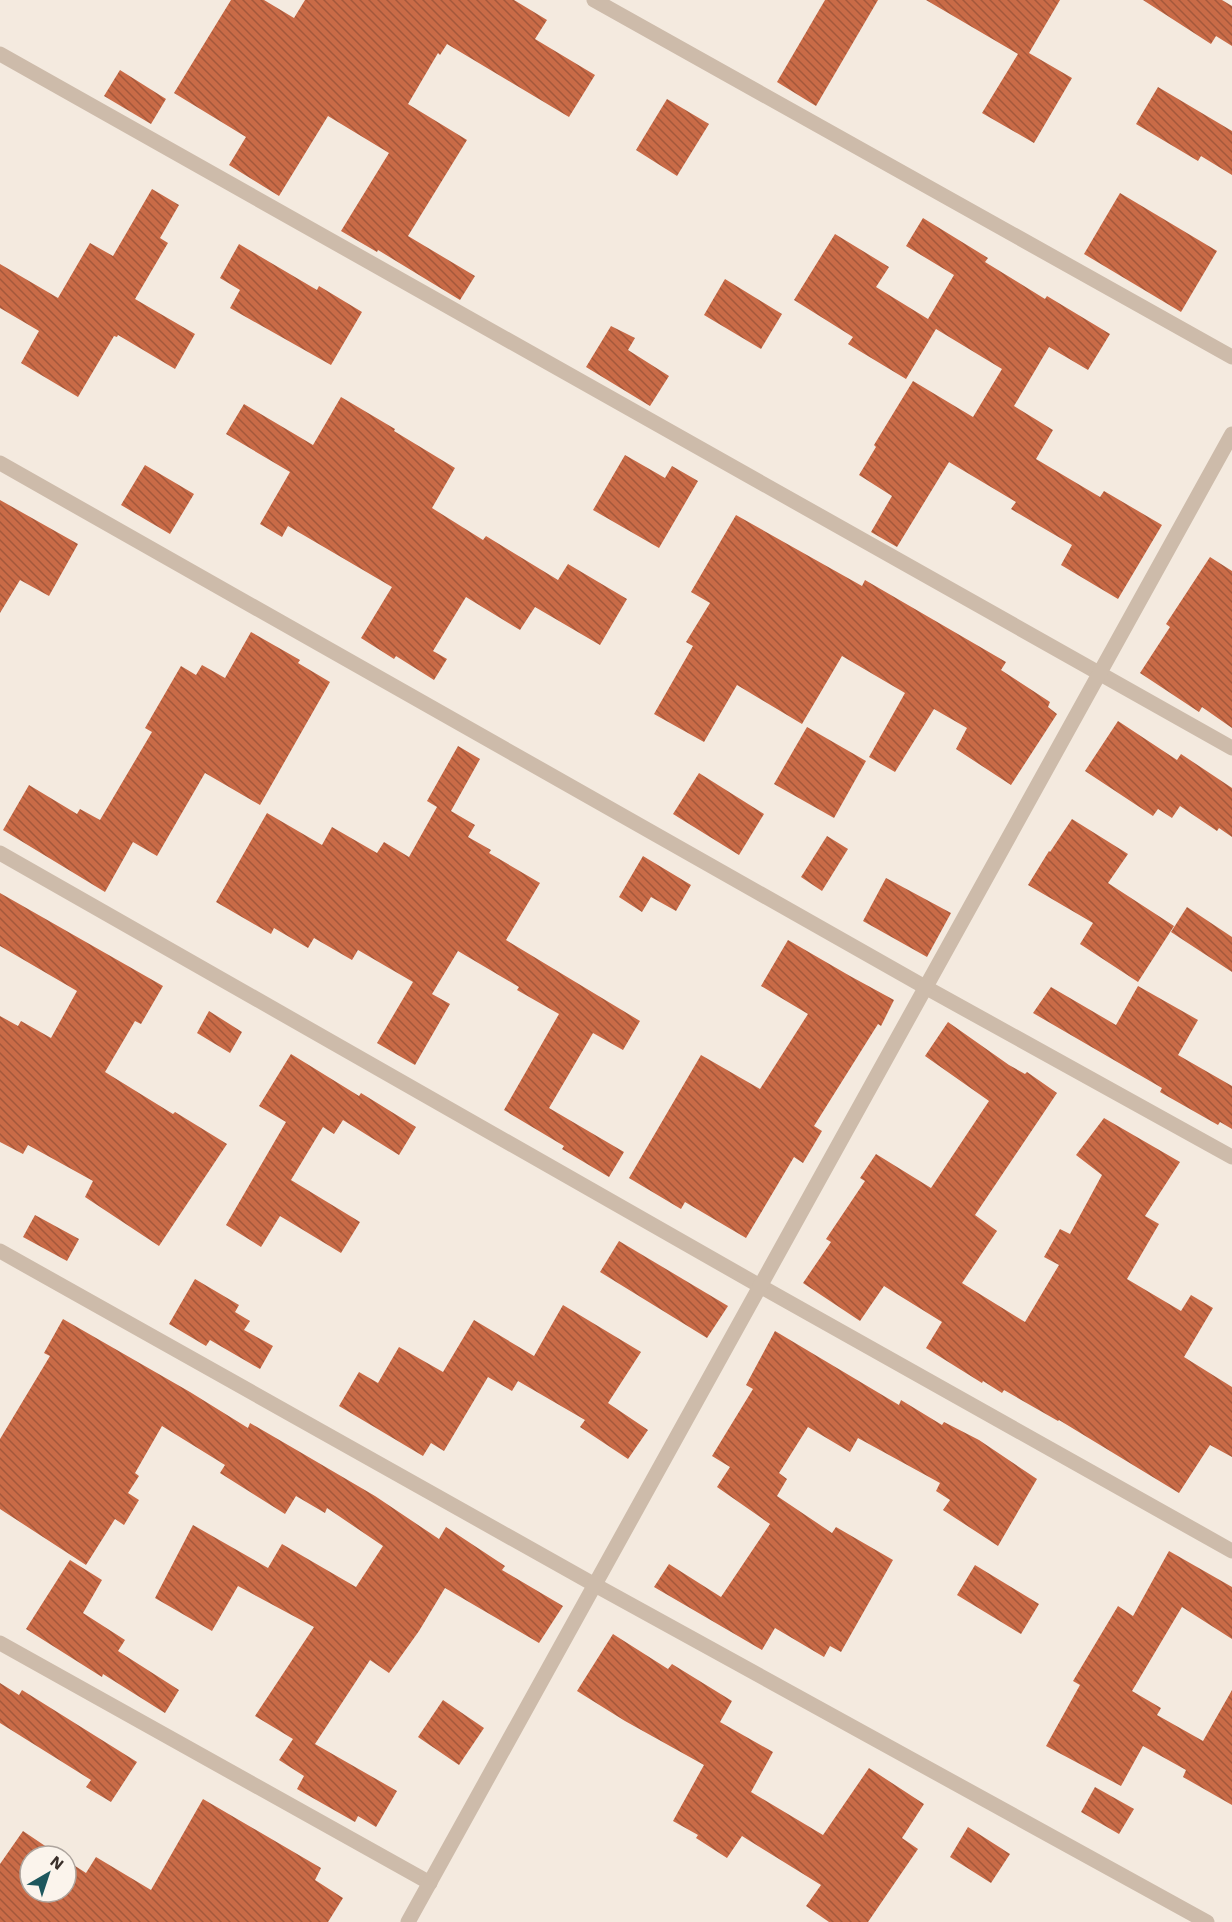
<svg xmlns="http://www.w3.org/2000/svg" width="1232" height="1922" font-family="'Work Sans',sans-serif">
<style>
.building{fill:url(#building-back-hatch)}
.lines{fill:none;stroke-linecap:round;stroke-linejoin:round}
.minor{stroke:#cdbbaa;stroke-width:15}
</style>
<defs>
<pattern id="building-back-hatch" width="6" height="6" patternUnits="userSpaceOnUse" patternTransform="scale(1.5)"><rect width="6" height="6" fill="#c96b47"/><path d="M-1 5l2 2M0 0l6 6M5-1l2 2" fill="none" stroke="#a4583b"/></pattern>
</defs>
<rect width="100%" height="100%" fill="#f4eadf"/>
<!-- building -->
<g class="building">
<path d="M 231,0 L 264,0 L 294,18 L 305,0 L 514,0 L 547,20 L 535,39 L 595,75 L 569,117 L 447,44 L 440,55 L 438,53 L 408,104 L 467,140 L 408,236 L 475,276 L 460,300 L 378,250 L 377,252 L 341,231 L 389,153 L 328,116 L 279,196 L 229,165 L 246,137 L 174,93 Z"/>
<path d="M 825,0 L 878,0 L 816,106 L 777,82 Z"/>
<path d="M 926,0 L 1060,0 L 1029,53 L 1072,78 L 1034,143 L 982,113 L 1018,54 Z"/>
<path d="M 1143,0 L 1222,0 L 1232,6 L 1232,46 L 1216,36 L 1211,44 Z"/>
<path d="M 120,70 L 166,99 L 151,124 L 104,96 Z"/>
<path d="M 1158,87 L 1232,131 L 1232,175 L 1201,156 L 1198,161 L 1136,124 Z"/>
<path d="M 667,99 L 709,124 L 677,176 L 636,150 Z"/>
<path d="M 152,189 L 179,205 L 160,238 L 168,243 L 135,299 L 195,334 L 175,369 L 118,335 L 117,337 L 114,336 L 78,397 L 21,363 L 39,331 L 0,308 L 0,264 L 58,298 L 90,243 L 113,256 Z"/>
<path d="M 1120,193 L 1217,251 L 1181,312 L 1084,254 Z"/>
<path d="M 923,218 L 988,258 L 985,262 L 1045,299 L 1047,296 L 1110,334 L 1088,370 L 1049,347 L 1014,406 L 1053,430 L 1036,459 L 1100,497 L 1104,491 L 1162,525 L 1118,599 L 1061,565 L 1072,545 L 1011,509 L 1016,502 L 949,462 L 897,547 L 871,532 L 892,496 L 859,475 L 876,447 L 874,445 L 913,381 L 973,417 L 1002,369 L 936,329 L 906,379 L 848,344 L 853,337 L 794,300 L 835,234 L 889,267 L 876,287 L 928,319 L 954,275 L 906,246 Z"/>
<path d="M 239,244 L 317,290 L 319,286 L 362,312 L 331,365 L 230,308 L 240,290 L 220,278 Z"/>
<path d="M 725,279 L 782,314 L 761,349 L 704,315 Z"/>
<path d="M 611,326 L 635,338 L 628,350 L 669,376 L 650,406 L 586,367 Z"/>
<path d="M 341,397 L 395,429 L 394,431 L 455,468 L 432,508 L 483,540 L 486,536 L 558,580 L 568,564 L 627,599 L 600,645 L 535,607 L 520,630 L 466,597 L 433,651 L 447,659 L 434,680 L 396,656 L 394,659 L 361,638 L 392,587 L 288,526 L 282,537 L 260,524 L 290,472 L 226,434 L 244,404 L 313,445 Z"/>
<path d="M 625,455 L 665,478 L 672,466 L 698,481 L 659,548 L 593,510 Z"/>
<path d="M 145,465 L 194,494 L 170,534 L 121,505 Z"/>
<path d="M 0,500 L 78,544 L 49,596 L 20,580 L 0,613 Z"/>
<path d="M 736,515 L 862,586 L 865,580 L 1006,662 L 1001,670 L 1050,702 L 1048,707 L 1057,714 L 1011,785 L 956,749 L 967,728 L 934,709 L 895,772 L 869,757 L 905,693 L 842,656 L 802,724 L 737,685 L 704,742 L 654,714 L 693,646 L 686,642 L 710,603 L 691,592 Z"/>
<path d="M 1210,557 L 1232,571 L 1232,728 L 1202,707 L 1199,712 L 1140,673 L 1170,627 L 1166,624 Z"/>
<path d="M 251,632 L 300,660 L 298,663 L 330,682 L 260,805 L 205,773 L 157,856 L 133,842 L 105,892 L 3,830 L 29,785 L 77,814 L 80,809 L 100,820 L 152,732 L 145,728 L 181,666 L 196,675 L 202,665 L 225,678 Z"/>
<path d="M 1118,721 L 1177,760 L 1181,754 L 1232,788 L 1232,837 L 1219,828 L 1217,831 L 1180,806 L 1172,818 L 1158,809 L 1153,816 L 1085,771 Z"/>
<path d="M 807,727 L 866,761 L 834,818 L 774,784 Z"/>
<path d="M 458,746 L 480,759 L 451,811 L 475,825 L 468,837 L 491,850 L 489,853 L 540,883 L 506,940 L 640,1021 L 623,1050 L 593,1033 L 549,1108 L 624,1152 L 609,1177 L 562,1149 L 564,1146 L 504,1110 L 559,1014 L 517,990 L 519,987 L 458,951 L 432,994 L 450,1004 L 415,1065 L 377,1043 L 413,982 L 358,950 L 352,960 L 314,938 L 308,948 L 274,928 L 271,934 L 216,902 L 267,813 L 322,845 L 332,827 L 377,853 L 384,842 L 409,857 L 437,807 L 427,801 Z"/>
<path d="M 699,773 L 764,814 L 739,855 L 673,814 Z"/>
<path d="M 1072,819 L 1128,854 L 1108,883 L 1174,926 L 1138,982 L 1080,944 L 1093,923 L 1028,885 L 1049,851 L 1050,852 Z"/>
<path d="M 827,836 L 848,849 L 822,891 L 801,877 Z"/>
<path d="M 643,856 L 691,885 L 676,911 L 651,897 L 642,912 L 619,897 Z"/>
<path d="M 886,878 L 951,913 L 927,957 L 863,921 Z"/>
<path d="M 0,893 L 163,986 L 141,1024 L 135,1021 L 105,1072 L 173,1114 L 175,1112 L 227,1144 L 159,1246 L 85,1197 L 93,1181 L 28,1145 L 23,1154 L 0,1142 L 0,1016 L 18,1026 L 21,1021 L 51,1038 L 77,991 L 0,946 Z"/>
<path d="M 1187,907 L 1232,937 L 1232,972 L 1171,932 Z"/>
<path d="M 788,940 L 850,976 L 894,1000 L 881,1026 L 878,1024 L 814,1126 L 822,1131 L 803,1163 L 794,1157 L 746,1238 L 685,1202 L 681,1209 L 629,1178 L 701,1055 L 760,1089 L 808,1014 L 761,986 Z"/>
<path d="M 1138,986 L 1198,1020 L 1178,1055 L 1232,1086 L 1232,1129 L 1220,1122 L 1218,1125 L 1160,1092 L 1162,1088 L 1033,1013 L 1051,987 L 1116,1025 Z"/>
<path d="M 209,1011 L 242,1032 L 230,1053 L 197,1033 Z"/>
<path d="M 948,1022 L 1009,1065 L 1025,1074 L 1027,1072 L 1057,1093 L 975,1215 L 997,1231 L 962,1283 L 1025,1322 L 1059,1265 L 1044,1257 L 1060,1229 L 1070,1234 L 1102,1175 L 1076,1155 L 1104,1118 L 1180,1162 L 1145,1216 L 1159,1224 L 1127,1279 L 1181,1311 L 1191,1295 L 1213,1308 L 1184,1357 L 1232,1387 L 1232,1457 L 1210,1445 L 1179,1493 L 1059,1420 L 1058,1421 L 1004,1390 L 1002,1393 L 983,1381 L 982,1383 L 926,1348 L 942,1322 L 884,1286 L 860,1321 L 803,1283 L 831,1242 L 826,1239 L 865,1181 L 860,1178 L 876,1154 L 931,1188 L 989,1101 L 925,1056 Z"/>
<path d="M 291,1054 L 359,1096 L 361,1093 L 416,1127 L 399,1155 L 343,1120 L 334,1134 L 323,1127 L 291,1180 L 360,1222 L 341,1253 L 280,1216 L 261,1247 L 226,1225 L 286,1122 L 259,1106 Z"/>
<path d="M 35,1215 L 79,1239 L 67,1261 L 23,1237 Z"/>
<path d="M 619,1241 L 728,1306 L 707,1338 L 600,1272 Z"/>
<path d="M 195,1279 L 239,1305 L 235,1312 L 250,1321 L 244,1330 L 273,1346 L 260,1369 L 210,1340 L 206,1346 L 169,1324 Z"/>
<path d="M 563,1305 L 641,1352 L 608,1403 L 648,1430 L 628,1459 L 580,1427 L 585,1420 L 518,1381 L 512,1391 L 488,1377 L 444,1451 L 431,1443 L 423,1456 L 339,1406 L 359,1372 L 378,1383 L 399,1347 L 443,1372 L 474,1320 L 534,1356 Z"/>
<path d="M 63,1319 L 190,1392 L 248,1428 L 250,1423 L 300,1452 L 375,1496 L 439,1539 L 446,1527 L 505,1566 L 502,1570 L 563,1606 L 539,1643 L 445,1588 L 419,1631 L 389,1673 L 370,1660 L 315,1744 L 397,1791 L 376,1827 L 358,1816 L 355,1822 L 297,1789 L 304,1776 L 279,1760 L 293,1739 L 255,1716 L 314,1627 L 238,1586 L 212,1631 L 155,1598 L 193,1525 L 268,1568 L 282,1544 L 356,1587 L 383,1546 L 327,1508 L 325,1513 L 296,1496 L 285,1514 L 220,1473 L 225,1465 L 162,1426 L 135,1473 L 139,1476 L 128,1493 L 139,1500 L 124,1525 L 115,1519 L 86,1565 L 0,1509 L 0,1439 L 50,1356 L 44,1353 Z"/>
<path d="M 775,1331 L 899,1405 L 901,1400 L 942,1425 L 944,1422 L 979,1440 L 1037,1479 L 998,1546 L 943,1510 L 950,1500 L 936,1491 L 940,1483 L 858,1438 L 850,1452 L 808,1427 L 779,1473 L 787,1479 L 777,1496 L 832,1533 L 836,1527 L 893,1560 L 841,1652 L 830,1646 L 824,1657 L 775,1628 L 762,1650 L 654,1587 L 669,1564 L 721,1597 L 770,1524 L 717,1487 L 730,1467 L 712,1456 L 753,1389 L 746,1385 Z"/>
<path d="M 1169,1551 L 1232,1587 L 1232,1639 L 1182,1607 L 1132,1691 L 1161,1708 L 1157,1715 L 1203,1741 L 1232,1690 L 1232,1805 L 1183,1777 L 1186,1770 L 1143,1746 L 1121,1786 L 1046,1746 L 1080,1685 L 1073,1681 L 1118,1606 L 1133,1616 Z"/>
<path d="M 70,1560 L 102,1580 L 83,1613 L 125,1640 L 118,1651 L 179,1690 L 165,1713 L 103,1674 L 102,1677 L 26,1629 Z"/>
<path d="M 975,1565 L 1039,1604 L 1021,1634 L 957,1595 Z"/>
<path d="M 613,1634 L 668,1669 L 672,1664 L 732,1701 L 720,1722 L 773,1752 L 751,1792 L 823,1835 L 869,1768 L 924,1804 L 902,1838 L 918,1849 L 868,1922 L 829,1922 L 806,1906 L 821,1885 L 742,1836 L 727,1858 L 696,1838 L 698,1835 L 673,1821 L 704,1765 L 625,1721 L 577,1691 Z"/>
<path d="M 0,1683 L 19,1695 L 22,1690 L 137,1762 L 111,1802 L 86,1787 L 91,1780 L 0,1723 Z"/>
<path d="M 443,1700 L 484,1728 L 459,1765 L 418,1737 Z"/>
<path d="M 1095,1787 L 1134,1809 L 1119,1834 L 1081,1812 Z"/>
<path d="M 203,1799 L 321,1868 L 315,1880 L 343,1898 L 328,1922 L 0,1922 L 0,1864 L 23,1831 L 60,1856 L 30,1856 L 30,1892 L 66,1892 L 66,1860 L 86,1873 L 96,1857 L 151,1890 Z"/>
<path d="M 968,1827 L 1010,1854 L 991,1883 L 950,1857 Z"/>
</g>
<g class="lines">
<!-- minor -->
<g class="minor">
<path d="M 594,0 L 1232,357"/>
<path d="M 0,54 L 1232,748"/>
<path d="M 0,463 L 925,987 L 1232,1157"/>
<path d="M 0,853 L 760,1286 L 1232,1551"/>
<path d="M 0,1251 L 595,1585 L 1207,1922"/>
<path d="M 0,1643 L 430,1883"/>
<path d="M 408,1922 L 1232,434"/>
</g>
</g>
<!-- north arrow -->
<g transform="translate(48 1874) rotate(39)"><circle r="28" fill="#fbf4ec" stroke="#aea59e" stroke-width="1.5"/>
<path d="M0-4.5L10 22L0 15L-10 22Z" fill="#1d575d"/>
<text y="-9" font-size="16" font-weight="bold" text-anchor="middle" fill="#3a2f2a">N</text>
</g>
</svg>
